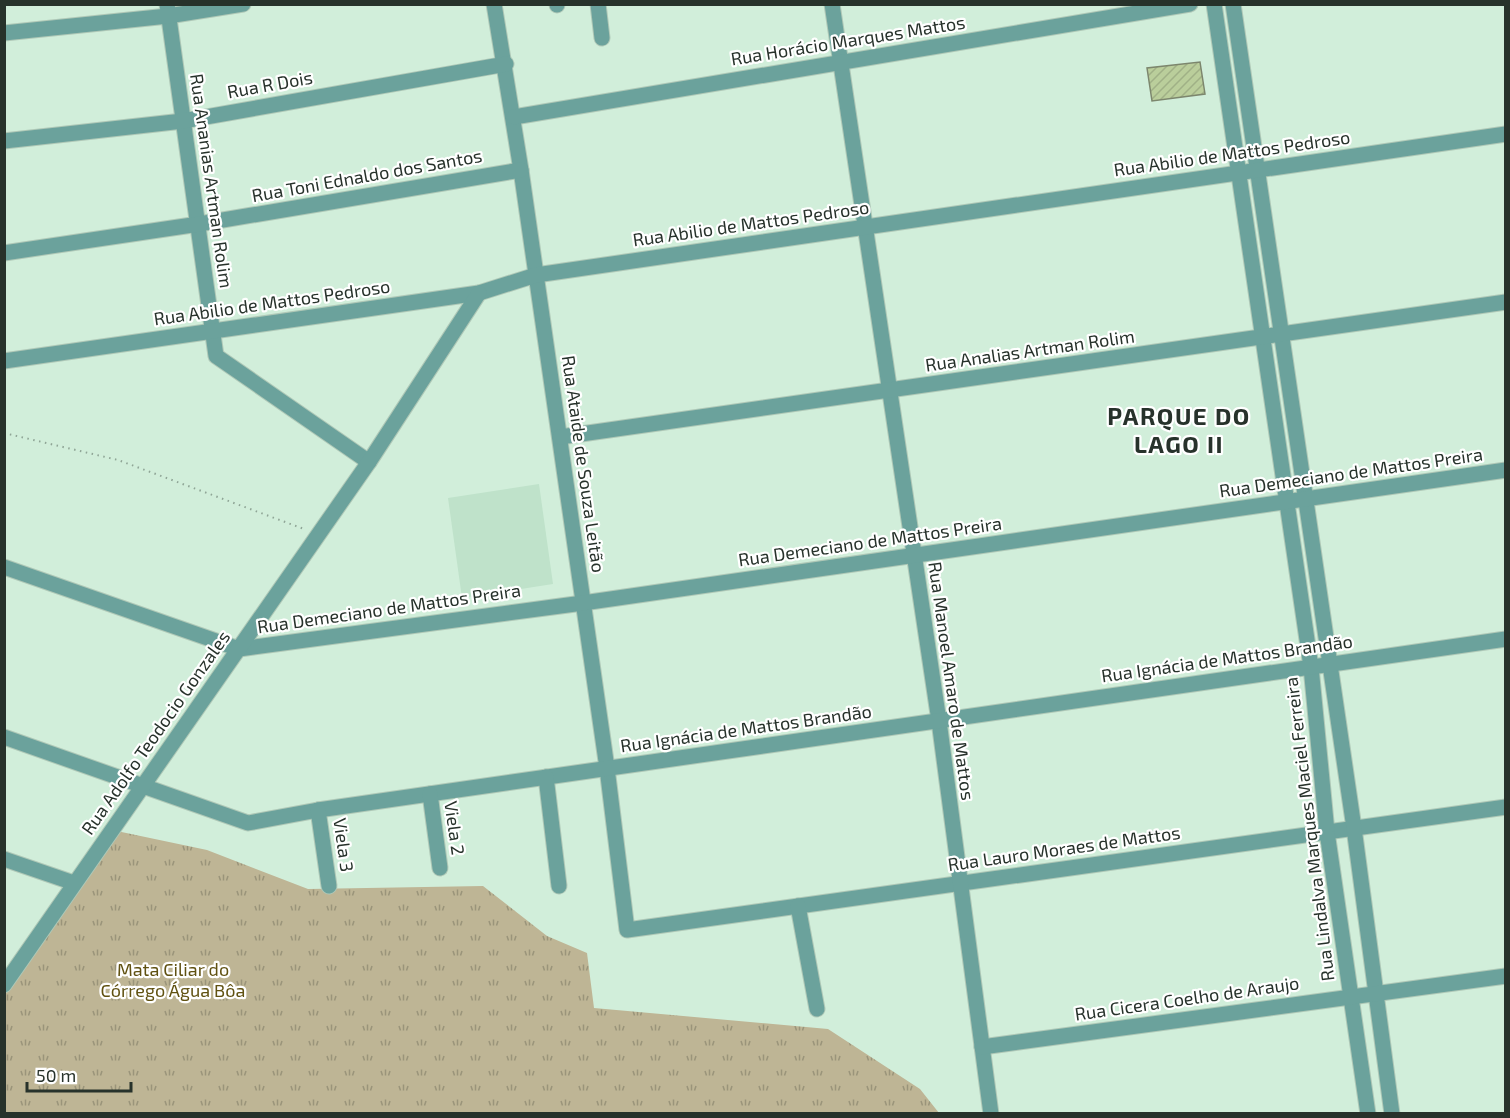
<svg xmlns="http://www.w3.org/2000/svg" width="1510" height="1118" font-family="'Exo 2',sans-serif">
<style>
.built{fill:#bfe2ca}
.park{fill:url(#park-tufts)}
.building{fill:url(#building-hatch);stroke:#7c866d;stroke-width:1.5}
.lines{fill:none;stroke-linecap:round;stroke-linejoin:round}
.minor-casing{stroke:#afc8b7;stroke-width:17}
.path{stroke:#8fa596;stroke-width:2;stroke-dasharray:1.5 4.5;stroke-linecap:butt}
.minor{stroke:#6ba29c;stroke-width:15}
.labels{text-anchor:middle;stroke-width:4.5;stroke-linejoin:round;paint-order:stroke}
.street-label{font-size:18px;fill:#27322b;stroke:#fff}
.park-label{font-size:18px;fill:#605111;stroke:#fff}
.district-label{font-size:24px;font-weight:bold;letter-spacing:1.5px;fill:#27322b;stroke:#fff}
</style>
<defs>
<pattern id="park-tufts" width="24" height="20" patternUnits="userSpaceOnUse" patternTransform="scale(1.5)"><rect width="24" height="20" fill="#beb595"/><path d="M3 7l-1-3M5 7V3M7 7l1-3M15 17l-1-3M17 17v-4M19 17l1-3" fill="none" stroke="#9a947a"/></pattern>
<pattern id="building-hatch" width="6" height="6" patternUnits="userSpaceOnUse" patternTransform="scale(1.5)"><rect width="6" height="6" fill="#bace9b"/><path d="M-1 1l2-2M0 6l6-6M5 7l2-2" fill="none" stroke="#a0b186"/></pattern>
</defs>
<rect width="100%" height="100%" fill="#d1eeda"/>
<!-- built -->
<path class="built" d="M 539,484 L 553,584 L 462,598 L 448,498 Z"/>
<!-- park -->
<path class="park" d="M 112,830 L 207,850 L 308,889 L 483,886 L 547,936 L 587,953 L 594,1008 L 828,1029 L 920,1089 L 939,1113 L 5,1114 L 5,986 Z"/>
<!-- building -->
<path class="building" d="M 1200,62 L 1205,94 L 1152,101 L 1147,68 Z"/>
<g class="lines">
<defs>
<g id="minor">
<path d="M 167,4 L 216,356 L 369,462"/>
<path d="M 494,4 L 521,170 L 607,768 L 627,930 L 1506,807"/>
<path d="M 557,4 L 557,5"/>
<path d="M 598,4 L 602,38"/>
<path d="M 832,4 L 939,721 L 991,1114"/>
<path d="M 1214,4 L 1311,667 L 1327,832 L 1368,1114"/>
<path d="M 1233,4 L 1354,828 L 1392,1114"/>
<path d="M 4,33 L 168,16 L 243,4"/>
<path d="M 514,117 L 1190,4"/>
<path d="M 4,141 L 183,121 L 506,64"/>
<path d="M 4,253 L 199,224 L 521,170"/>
<path d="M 4,361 L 479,293 L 536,275 L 1506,134"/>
<path d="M 560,437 L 1506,302"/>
<path d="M 4,567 L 239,649 L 583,603 L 1506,470"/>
<path d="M 4,737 L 248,823 L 318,810 L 1506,639"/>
<path d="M 546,777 L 559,886"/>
<path d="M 430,794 L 440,868"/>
<path d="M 318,810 L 329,886"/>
<path d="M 4,859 L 74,883"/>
<path d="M 798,906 L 817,1009"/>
<path d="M 4,985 L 369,462 L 479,293"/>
<path d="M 982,1047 L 1506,976"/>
</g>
</defs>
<!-- minor casing -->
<use href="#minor" class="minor-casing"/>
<!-- path -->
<path class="path" d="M 4,433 L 118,460 L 304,529"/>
<!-- minor -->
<use href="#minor" class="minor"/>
</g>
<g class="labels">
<!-- street labels -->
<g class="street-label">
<text transform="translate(848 41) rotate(-9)" y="6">Rua Horácio Marques Mattos</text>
<text transform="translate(270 85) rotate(-10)" y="6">Rua R Dois</text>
<text transform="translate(1232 154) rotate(-8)" y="6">Rua Abilio de Mattos Pedroso</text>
<text transform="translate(367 176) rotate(-10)" y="6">Rua Toni Ednaldo dos Santos</text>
<text transform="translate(211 181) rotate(82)" y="6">Rua Ananias Artman Rolim</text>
<text transform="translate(751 224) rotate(-8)" y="6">Rua Abilio de Mattos Pedroso</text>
<text transform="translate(272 303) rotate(-8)" y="6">Rua Abilio de Mattos Pedroso</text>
<text transform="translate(1030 351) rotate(-8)" y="6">Rua Analias Artman Rolim</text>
<text transform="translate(583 464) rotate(82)" y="6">Rua Ataide de Souza Leitão</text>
<text transform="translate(1351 473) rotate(-8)" y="6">Rua Demeciano de Mattos Preira</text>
<text transform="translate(870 542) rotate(-8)" y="6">Rua Demeciano de Mattos Preira</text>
<text transform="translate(389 609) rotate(-8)" y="6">Rua Demeciano de Mattos Preira</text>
<text transform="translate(1227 659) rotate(-8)" y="6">Rua Ignácia de Mattos Brandão</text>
<text transform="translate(951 681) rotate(82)" y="6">Rua Manoel Amaro de Mattos</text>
<text transform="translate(746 729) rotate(-8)" y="6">Rua Ignácia de Mattos Brandão</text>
<text transform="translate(156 733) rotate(-55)" y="6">Rua Adolfo Teodocio Gonzales</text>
<text transform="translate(454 828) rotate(82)" y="6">Viela 2</text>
<text transform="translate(1310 829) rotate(-97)" y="6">Rua Lindalva Marques Maciel Ferreira</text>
<text transform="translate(343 845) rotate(82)" y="6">Viela 3</text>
<text transform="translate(1064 849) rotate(-8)" y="6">Rua Lauro Moraes de Mattos</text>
<text transform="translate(1187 999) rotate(-8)" y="6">Rua Cicera Coelho de Araujo</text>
</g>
<!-- park labels -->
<g class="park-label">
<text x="173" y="976">Mata Ciliar do<tspan x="173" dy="21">Córrego Água Bôa</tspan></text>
</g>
<!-- district labels -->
<g class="district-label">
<text x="1179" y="425">PARQUE DO<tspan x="1179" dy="28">LAGO II</tspan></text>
</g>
</g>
<!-- border -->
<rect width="1510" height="1118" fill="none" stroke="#27322b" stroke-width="12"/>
<!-- scale -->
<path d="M27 1082v9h104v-9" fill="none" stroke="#27322b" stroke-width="3"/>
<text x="36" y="1082" font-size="18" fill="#27322b" stroke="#ffffff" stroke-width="4.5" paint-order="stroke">50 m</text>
</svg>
